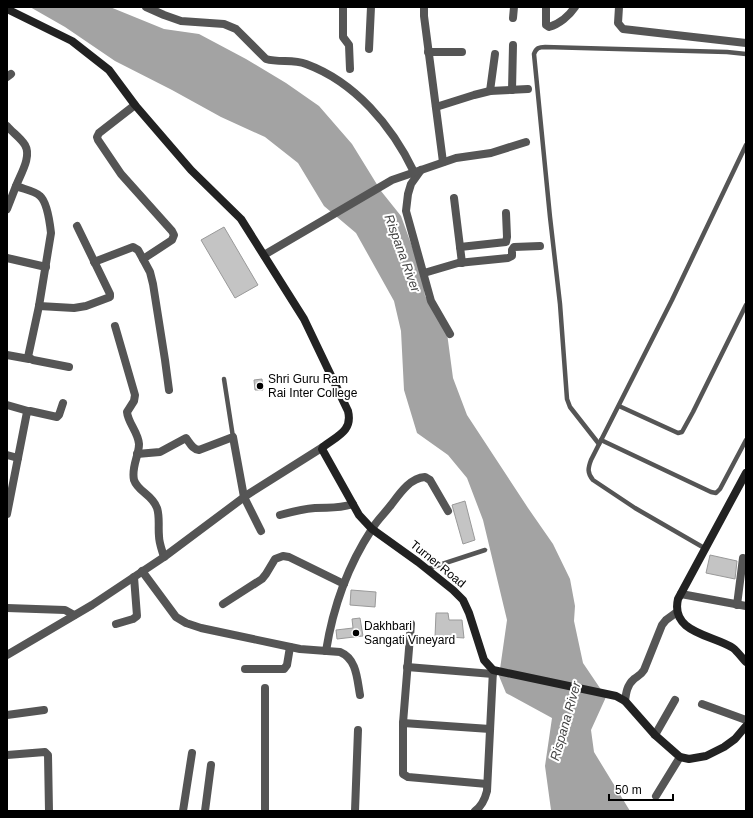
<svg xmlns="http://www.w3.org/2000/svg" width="753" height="818" font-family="Helvetica,sans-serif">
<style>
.water{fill:#a3a3a3}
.building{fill:#c4c4c4;stroke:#999}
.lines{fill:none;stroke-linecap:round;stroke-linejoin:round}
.service{stroke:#555;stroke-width:4.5}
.minor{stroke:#555;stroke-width:8}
.tertiary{stroke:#555;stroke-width:8}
.secondary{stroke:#222;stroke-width:8}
.poi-dot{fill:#000;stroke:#fff;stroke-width:1.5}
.labels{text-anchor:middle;stroke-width:4;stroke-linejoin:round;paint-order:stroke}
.poi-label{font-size:12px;fill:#000;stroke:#fff;text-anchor:start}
.street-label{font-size:12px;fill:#000;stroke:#fff}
.water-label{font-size:13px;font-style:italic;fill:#444;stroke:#fff}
</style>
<rect width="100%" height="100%" fill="#fff"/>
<!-- water -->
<path class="water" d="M 30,7 L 110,7 L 164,29 L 199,34 L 246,59 L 286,83 L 319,106 L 352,144 L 381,191 L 401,216 L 422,274 L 425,296 L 447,333 L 453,378 L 467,415 L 528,508 L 553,544 L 570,579 L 575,606 L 574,621 L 583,663 L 606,697 L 591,730 L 594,752 L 630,811 L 552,811 L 551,810 L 545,766 L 552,718 L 506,693 L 499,676 L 507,620 L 483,520 L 467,478 L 448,455 L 417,433 L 404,390 L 401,331 L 394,301 L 356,233 L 324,206 L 298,163 L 265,137 L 221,117 L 172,90 L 115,61 L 65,27 Z"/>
<!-- building -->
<g class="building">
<path d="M 224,227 L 258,285 L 235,298 L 201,240 Z"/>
<path d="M 262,379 L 263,390 L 255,390 L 254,380 Z"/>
<path d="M 465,501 L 475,540 L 463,544 L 452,505 Z"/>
<path d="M 710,555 L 737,561 L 735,579 L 706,573 Z"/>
<path d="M 351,590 L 376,592 L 375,607 L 350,605 Z"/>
<path d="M 436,613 L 448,613 L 449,620 L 462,620 L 464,638 L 450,637 L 449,639 L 435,637 Z"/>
<path d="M 360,618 L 363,636 L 337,639 L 336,630 L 353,628 L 352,619 Z"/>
</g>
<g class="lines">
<!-- service -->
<g class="service">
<path d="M 224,379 L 233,437"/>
<path d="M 619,406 L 678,433 L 682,432 L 693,412 L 746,305"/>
<path d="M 601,440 L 711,492 L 716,493 L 720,489 L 746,440"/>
<path d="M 599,444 L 570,407 L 567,399 L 560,304 L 550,217 L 534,54 C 536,48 539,47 545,47 L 727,52 L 746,54"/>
<path d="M 706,549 L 635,508 L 593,480 C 587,473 588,468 591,460 L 672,300 L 746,145"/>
<path d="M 427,569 L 485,550"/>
</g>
<!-- minor -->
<g class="minor">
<path d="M 146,7 L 164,15 L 181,21 L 224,24 L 236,29 L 266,59 C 279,63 293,59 306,64 C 355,82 392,126 414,172"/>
<path d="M 343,7 L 343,37 L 349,45 L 350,69"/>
<path d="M 424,7 L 424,16 L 443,162"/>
<path d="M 546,7 L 546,25 L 549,27 C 559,24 569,16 575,7"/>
<path d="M 619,7 L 618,23 L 623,29 L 746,43"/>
<path d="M 513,18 L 514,7"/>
<path d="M 369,49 L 371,7"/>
<path d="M 428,52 L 462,52"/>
<path d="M 7,77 L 11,74"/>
<path d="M 512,90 L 513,45"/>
<path d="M 490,91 L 495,54"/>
<path d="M 135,105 L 99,133 L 97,137 L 98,140 L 121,174 L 172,231 L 174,235 L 172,240 L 143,259 L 150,272 L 153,284 L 165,360 L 169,390"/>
<path d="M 436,107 L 474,95 L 490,91 L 528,89"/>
<path d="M 7,126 C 12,132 21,138 25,145 C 32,157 20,175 16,186"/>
<path d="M 421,170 L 411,184 L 408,194 L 406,211 L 431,301 L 450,334"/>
<path d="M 454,198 L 462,263"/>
<path d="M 7,209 L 16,186 C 23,189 35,191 40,196 C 47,202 50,224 51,233 L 39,306 L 28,357 L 33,360 L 69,367"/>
<path d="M 460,247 L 506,242 L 507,237 L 506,213"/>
<path d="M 264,255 L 392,180 L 456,158 L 491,153 L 526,142"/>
<path d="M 7,258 L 46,267"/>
<path d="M 94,262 L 133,247 L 138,250 L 143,259"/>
<path d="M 424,273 L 458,263 L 508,258 L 512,256 L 512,250 L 514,247 L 540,246"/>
<path d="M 39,306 L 74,308 L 86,306 L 110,297 L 110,294 L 77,226"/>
<path d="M 115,326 L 135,395 L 134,401 L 127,412 C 128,423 138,432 139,444 C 139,456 131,467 134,480 C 138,492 152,494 157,508 C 160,517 158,527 159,536 C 159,543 162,550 164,557"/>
<path d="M 7,355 L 29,359"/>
<path d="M 7,405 L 28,411"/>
<path d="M 137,454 L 160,452 L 186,438 C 190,443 192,449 199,450 L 233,437 L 244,497 L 261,531"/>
<path d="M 7,455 L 18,458"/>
<path d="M 7,514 L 27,412 L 30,411 L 57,417 L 59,415 L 63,403"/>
<path d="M 280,515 C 291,512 303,509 315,508 C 330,507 337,509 353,504"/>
<path d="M 142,571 L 176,617 L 186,623 L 201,628 L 300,649 L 340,652 C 357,659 357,679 360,695"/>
<path d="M 681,594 L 746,606"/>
<path d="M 223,604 L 262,579 L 266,574 L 275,559 L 283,556 L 289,557 L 344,584"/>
<path d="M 737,605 L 743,558"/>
<path d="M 7,608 L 65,610 L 74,615"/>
<path d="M 116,624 L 133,619 L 137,616 L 134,577"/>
<path d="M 411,624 L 403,723 L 403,774 L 408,777 L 487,784"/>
<path d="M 326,651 C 333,607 347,567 372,529 C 377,520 385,513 391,505 C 400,493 410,478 425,477 L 430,480 L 448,511"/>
<path d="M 407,667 L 493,674"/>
<path d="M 245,669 L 284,669 L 287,665 L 290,647"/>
<path d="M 625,701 C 626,693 627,685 634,679 C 638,676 641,675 644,670 L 662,625 L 666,620 L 677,612"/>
<path d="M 702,704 L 746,720"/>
<path d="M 7,715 L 44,710"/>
<path d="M 403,723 L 490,729"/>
<path d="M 655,735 L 675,700"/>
<path d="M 7,755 L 45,752 L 48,755 L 49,811"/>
<path d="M 656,796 L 680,757"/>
<path d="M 183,811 L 192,753"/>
<path d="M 205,811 L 211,765"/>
<path d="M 265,811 L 265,688"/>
<path d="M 355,811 L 358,730"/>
</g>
<!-- tertiary -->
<g class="tertiary">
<path d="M 7,655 L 92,605 L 164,557 L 247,495 L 323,447"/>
<path d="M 475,811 C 482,806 485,799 487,791 L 493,670"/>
</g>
<!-- secondary -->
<g class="secondary">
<path d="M 7,9 L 72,41 L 109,70 L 135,105 L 191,170 L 241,219 L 304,319 L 348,411 C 353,431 337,436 323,447 L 322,449 L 359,515 L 372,529 L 418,562 L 453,590 L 463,600 L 469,613 L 484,660 L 493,670 L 616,696 L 625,701 L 655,735 L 680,757 L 689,759 L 706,756 L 724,747 L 735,739 L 746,726"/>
<path d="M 746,473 L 678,599 C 670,633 713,635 733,648 C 738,652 742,658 746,662"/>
</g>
</g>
<!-- markers -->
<g class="poi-dot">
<circle cx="260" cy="386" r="4"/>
<circle cx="356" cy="633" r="4"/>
</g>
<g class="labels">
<!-- poi labels -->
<g class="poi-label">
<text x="268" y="383">Shri Guru Ram<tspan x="268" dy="14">Rai Inter College</tspan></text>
<text x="364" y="630">Dakhbari<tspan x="364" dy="14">Sangati Vineyard</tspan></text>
</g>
<!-- street labels -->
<g class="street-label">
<text transform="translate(438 564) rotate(39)" y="4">Turner Road</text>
</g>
<!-- water labels -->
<g class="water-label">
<text transform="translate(403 253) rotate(70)" y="5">Rispana River</text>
<text transform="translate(565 721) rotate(-74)" y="5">Rispana River</text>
</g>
</g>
<!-- border -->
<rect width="753" height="818" fill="none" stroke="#000000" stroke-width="16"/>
<!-- scale -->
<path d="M609 794v6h64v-6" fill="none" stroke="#000000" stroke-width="2"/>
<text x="615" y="794" font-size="12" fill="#000000" stroke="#ffffff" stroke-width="3" paint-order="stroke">50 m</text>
</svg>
